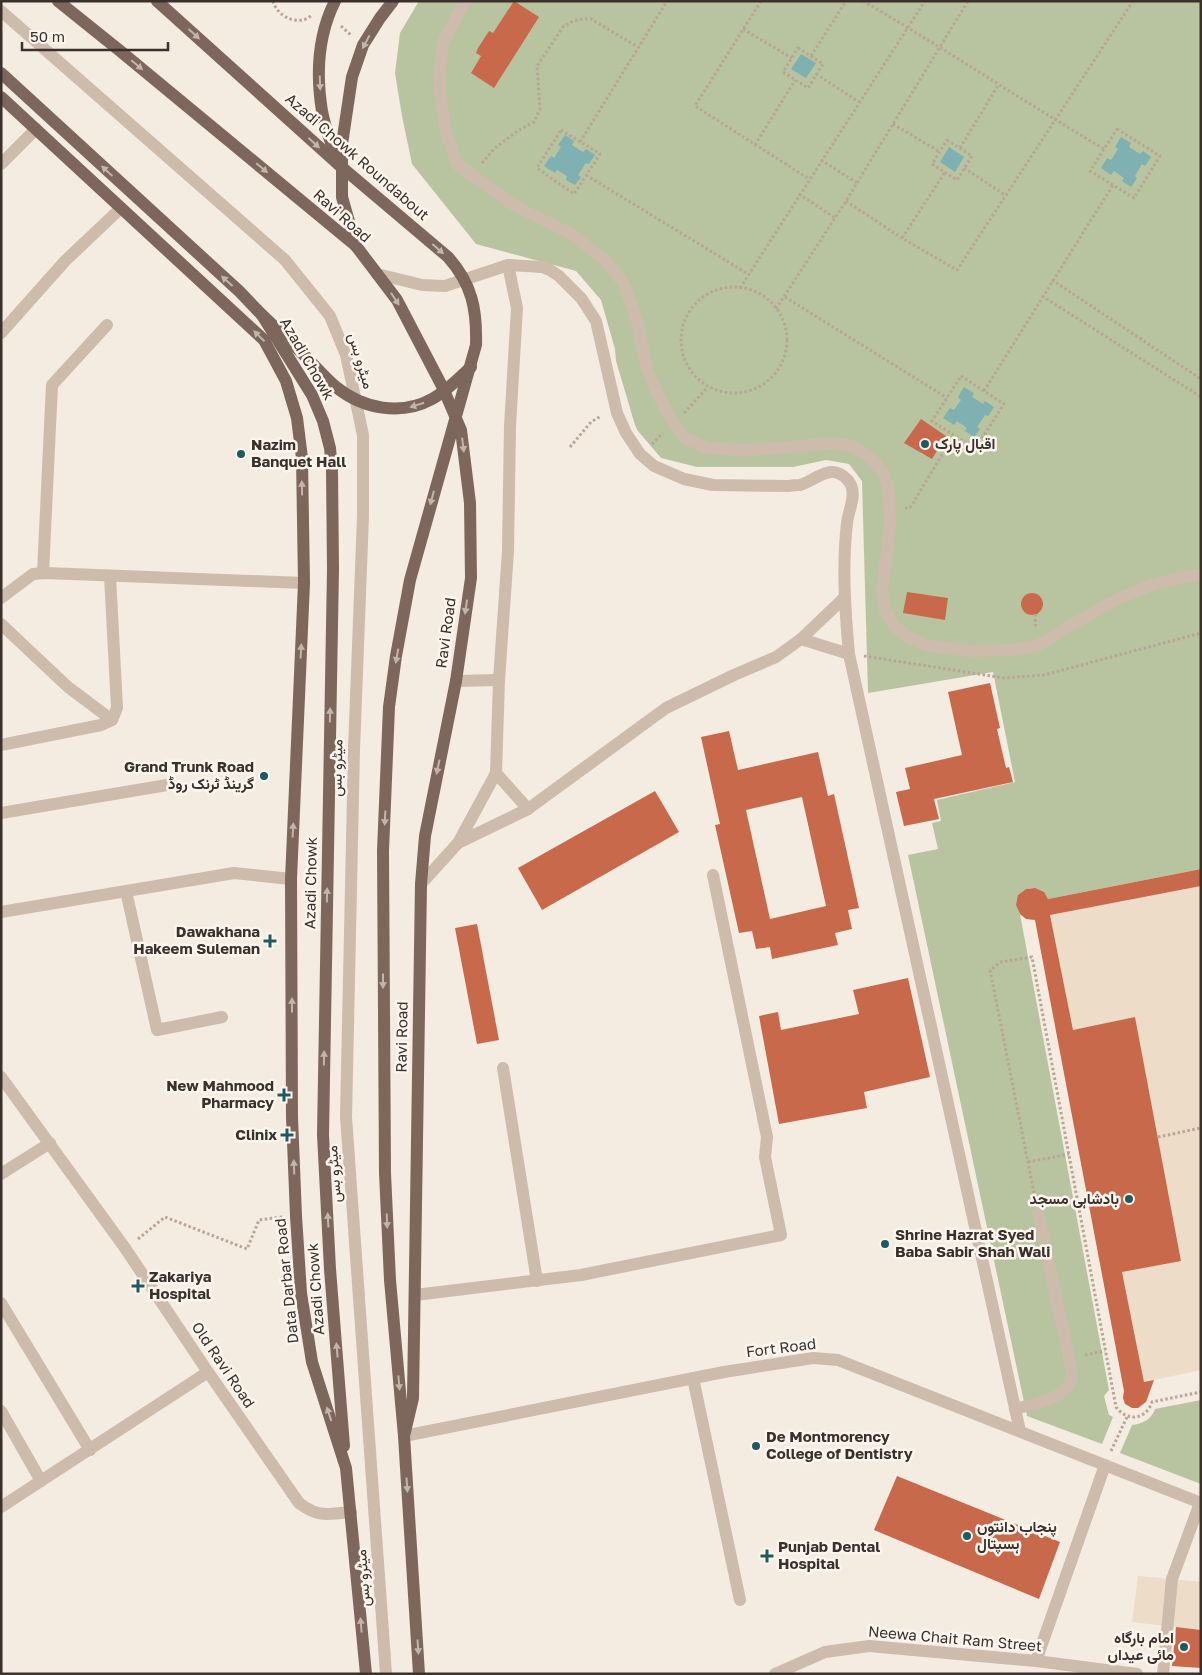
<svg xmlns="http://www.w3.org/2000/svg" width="1202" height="1675" font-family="'Golos Text',Vazirmatn,sans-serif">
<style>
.green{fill:#b8c4a0}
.plaza{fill:#ecdcc8}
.water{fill:#7fb0b2}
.building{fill:#c8694b;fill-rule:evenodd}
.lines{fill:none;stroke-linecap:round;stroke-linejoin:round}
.path{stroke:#b9a596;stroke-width:3;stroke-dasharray:2.5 2.5;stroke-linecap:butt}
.minor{stroke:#cdbbac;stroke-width:12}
.major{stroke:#7d675c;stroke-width:12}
.major-bridge{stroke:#7d675c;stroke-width:12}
.oneway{fill:#c2b5ac}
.poi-dot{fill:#1f5a5e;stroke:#fbf5ee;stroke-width:2}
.labels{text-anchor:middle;stroke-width:5;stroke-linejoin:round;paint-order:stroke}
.street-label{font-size:15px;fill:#3b302b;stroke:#fbf5ee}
.poi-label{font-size:15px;font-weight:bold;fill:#3b302b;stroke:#fbf5ee;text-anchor:start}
</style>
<rect width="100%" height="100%" fill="#f4ebe1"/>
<!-- green -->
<g class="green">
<path d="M 419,1 L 1201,1 L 1201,869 L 1048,899 C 1035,878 1010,890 1020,914 L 1109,1390 L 1104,1396 L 1109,1415 L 1113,1417 L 1102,1444 L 1027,1416 L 908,855 L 938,849 L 932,823 L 941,821 L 937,800 L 1015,782 L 993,672 L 868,693 L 862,481 L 849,464 L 826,460 L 793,467 L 697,467 L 661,458 L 638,431 L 635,425 L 616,361 L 615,349 L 601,300 L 576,271 L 476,244 L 412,164 L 402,116 L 395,73 L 400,33 Z"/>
<path d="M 1201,1400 L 1201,1484 L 1120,1453 L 1132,1425 C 1142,1424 1152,1419 1155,1409 Z"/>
</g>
<!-- plaza -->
<g class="plaza">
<path d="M 1201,886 L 1201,1370 L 1144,1382 L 1122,1272 L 1181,1260 L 1135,1018 L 1073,1030 L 1050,915 Z"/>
<path d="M 1138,1576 L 1201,1582 L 1201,1630 L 1132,1622 Z"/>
</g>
<!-- water -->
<g class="water">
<path d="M 801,54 L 816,63 L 806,78 L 791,69 Z"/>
<path d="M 565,135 L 574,141 L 572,145 L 583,152 L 586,149 L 595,155 L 589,164 L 586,163 L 578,175 L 581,177 L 575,185 L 566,180 L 567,176 L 557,170 L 555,173 L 544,166 L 551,156 L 554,158 L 561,147 L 558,145 Z"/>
<path d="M 1121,137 L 1131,143 L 1129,147 L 1140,154 L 1143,151 L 1151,157 L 1145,166 L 1142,164 L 1135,176 L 1137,178 L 1131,187 L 1122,181 L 1124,178 L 1114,171 L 1111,175 L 1101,168 L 1107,158 L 1111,160 L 1118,149 L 1115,147 Z"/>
<path d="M 949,147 L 964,157 L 955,172 L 940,162 Z"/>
<path d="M 964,387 L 974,393 L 972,397 L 983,404 L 985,401 L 994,407 L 988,416 L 985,415 L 977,427 L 980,429 L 974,437 L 965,431 L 967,428 L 957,421 L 954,425 L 943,418 L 950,408 L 954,410 L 961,400 L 958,397 Z"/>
</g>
<!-- building -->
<g class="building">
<path d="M 514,1 L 539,17 L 494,88 L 471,73 L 481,56 L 476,53 L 478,48 L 489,31 L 493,33 Z"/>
<path d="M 921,419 L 946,436 L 932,459 L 904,443 Z"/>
<path d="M 907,592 L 948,598 L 945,620 L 903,613 Z"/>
<circle cx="1032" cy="604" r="11"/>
<path d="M 990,683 L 1000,728 L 997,729 L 1006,768 L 1009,767 L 1013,782 L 934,799 L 939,819 L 904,826 L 896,792 L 910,789 L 905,768 L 962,755 L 948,692 Z"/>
<path d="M 729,731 L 738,770 L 818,752 L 828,796 L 834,794 L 859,908 L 848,910 L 852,929 L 835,933 L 838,945 L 772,959 L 770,947 L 756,949 L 752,931 L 739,933 L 715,825 L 720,824 L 701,737 ZM 802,797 L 826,906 L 770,919 L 746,810 Z"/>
<path d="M 655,791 L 679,832 L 542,910 L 518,868 Z"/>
<path d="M 1201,869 L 1201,886 L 1050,915 L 1073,1030 L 1135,1017 L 1181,1261 L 1122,1272 L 1144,1382 L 1154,1380 L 1146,1402 L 1138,1408 L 1132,1408 L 1125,1404 L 1123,1398 L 1124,1391 L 1035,920 L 1026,919 L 1020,914 L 1016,905 L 1018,895 L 1026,889 L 1035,888 L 1044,892 L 1048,899 Z"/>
<path d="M 477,924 L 499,1040 L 477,1044 L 455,928 Z"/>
<path d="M 908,978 L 930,1077 L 864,1092 L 867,1108 L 779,1124 L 759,1016 L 778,1012 L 781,1030 L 859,1014 L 853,990 Z"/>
<path d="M 897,1476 L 1060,1542 L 1039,1599 L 874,1530 Z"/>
<path d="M 1176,1627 L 1201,1630 L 1201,1668 L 1172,1666 Z"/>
</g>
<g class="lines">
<!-- path -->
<g class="path">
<path d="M 273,1 C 277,17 299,27 312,15"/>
<path d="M 761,1 L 695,106 L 809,179"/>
<path d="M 863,1 C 945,49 1023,101 1104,149"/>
<path d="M 341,26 L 351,35"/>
<path d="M 743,29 L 792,58"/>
<path d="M 798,48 L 823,64 L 808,88 L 783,72 Z"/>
<path d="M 811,56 L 846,1"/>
<path d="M 816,74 L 859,102"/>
<path d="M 893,124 L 940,152"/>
<path d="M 1117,129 L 1160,156 L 1134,198 L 1090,171 Z"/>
<path d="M 561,130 L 600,154 L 574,194 L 537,168 Z"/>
<path d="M 947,140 L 972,156 L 957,180 L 932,164 Z"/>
<path d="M 580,142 L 667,1"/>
<path d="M 755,145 L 795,80"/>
<path d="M 960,148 L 999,84"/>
<path d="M 821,160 L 857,183"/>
<path d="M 482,163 L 495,148 L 519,130 L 534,122 L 540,109 L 537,66 L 563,27 L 573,21 L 583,19 L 591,19 L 638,47"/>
<path d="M 964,168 L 1005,195"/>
<path d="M 586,175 L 748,274"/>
<path d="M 799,194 L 835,218"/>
<path d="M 846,201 L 902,238 L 957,270 L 1133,1"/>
<path d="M 902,238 L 945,172"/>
<path d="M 1052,280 L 1201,379"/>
<circle cx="734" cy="340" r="53"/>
<path d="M 740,288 L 925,1"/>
<path d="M 1042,296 L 1201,397"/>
<path d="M 785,297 L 947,398"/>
<path d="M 776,309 L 846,201 L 968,1"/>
<path d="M 961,376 L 1004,404 L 975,449 L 932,421 Z"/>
<path d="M 984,391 L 1113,185"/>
<path d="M 684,413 L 708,387"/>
<path d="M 652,444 L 663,433"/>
<path d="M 570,447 L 591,422 L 601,416"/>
<path d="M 905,508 L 910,508 L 954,435"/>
<path d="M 1035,614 L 1036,629"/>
<path d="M 864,656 L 1004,678 L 1044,675 L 1201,633"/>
<path d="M 1158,1137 L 1201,1128"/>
<path d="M 1028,1162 L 1069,1154"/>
<path d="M 1035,1198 L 990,970 L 1001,962 L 1032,957 L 1116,1407 C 1127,1422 1146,1420 1152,1402 L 1201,1392"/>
<path d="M 138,1239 L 165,1217 L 247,1249 L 259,1220 L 282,1217"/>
<path d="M 1085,1355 L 1105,1351"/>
<path d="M 1111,1451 L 1127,1417"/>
</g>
<!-- minor -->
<g class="minor">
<path d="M 467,1 L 462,7 L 443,42 L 439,85 L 445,128 L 457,164 L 513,205 L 571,234 L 606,261 L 624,284 L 637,321 L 647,369 L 658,395 L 674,424 L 685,438 L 707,448 L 739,450 L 770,449 L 830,443 L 851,446 L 870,457 L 883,472 L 889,490 L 890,527 L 882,592 L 885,610 L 894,626 L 907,636 L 926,645 L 968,651 L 1016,650 L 1038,645 L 1046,641 C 1095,610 1141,580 1201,575"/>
<path d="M 1,11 L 285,260 L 330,316 L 346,355 L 363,435 L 363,516 L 354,749 L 346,1117 L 386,1674"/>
<path d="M 1,164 L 36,129"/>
<path d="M 377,274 L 422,285 L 445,286 L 508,265 L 542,267 L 550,270 L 559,276 L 581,298 L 596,321 L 617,413 L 626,433 L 640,454 L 654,466 L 684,479 L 713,485 L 789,486 C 793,485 797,485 800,485 C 813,481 827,467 840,474 C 845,476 851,483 852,488 C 855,500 848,512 847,523 C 842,566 845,610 849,654 L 1020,1431"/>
<path d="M 1,333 L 65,261 L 121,208"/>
<path d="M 43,573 L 52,385 L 107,325"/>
<path d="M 1,598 L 33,574 L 46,573 L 304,583"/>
<path d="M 1,624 L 68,687 L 112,720"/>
<path d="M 801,639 L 849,654"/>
<path d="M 456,681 L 499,680"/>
<path d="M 1,745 L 101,725 L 112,720 L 117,708 L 110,576"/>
<path d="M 496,773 L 528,809"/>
<path d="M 1,813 L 167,785"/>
<path d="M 458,843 L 528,809 L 666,708 L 734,675 L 776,657 L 801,639 L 844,598"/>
<path d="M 421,884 L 458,843 L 496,773 L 499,680 L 508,551 L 510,426 L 517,308 L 508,265"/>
<path d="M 126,891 L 157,1030 L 222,1017"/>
<path d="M 1,912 L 234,873 L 291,879"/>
<path d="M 503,1068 L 537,1281"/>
<path d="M 1,1077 L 125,1248 L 208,1372 L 299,1503 C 319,1518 327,1514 351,1512"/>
<path d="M 1,1174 L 50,1143"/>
<path d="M 415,1295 L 581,1275 L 781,1235 L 765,1157 L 767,1137 L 713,875"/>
<path d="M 1,1303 L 90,1450"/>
<path d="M 693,1378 L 740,1600"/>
<path d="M 1015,1409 C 1031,1404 1069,1399 1071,1378 C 1072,1372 1070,1365 1069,1358 L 1038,1213"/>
<path d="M 1,1411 L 41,1481"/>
<path d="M 404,1436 L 724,1372 L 813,1358 L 838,1360 L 1201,1503"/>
<path d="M 1,1507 L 208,1372"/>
<path d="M 1036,1661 L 1105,1465"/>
<path d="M 775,1674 L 825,1652 L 869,1646 L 1036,1661 L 1137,1674"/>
<path d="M 1163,1674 L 1172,1579 L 1200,1503"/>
</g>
<!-- major -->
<g class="major">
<path d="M 58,1 L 119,50 L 356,246 L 397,300 L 443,388 L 461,430 L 470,503 L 471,578 L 456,681 L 425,836 L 421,884 L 413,1398 L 404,1436"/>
<path d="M 1,73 L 239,291 L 262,315 L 312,395 L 323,421 L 330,448 L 332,470 L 333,569 L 323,1135 L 330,1269 L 344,1446"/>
<path d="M 1,97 L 264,340 L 286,381 L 297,418 L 302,458 L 304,583 L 291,879 L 292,1117 L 296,1216 L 301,1293 L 312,1362 L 346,1468 L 366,1674"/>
<path d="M 356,246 L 342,197 L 342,144 L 352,77 L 363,45 L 380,18 L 393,1"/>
<path d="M 385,1173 L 390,1280 L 404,1436 L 419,1674"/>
</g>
<!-- major-bridge -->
<g class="major-bridge">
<path d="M 157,1 L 338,164 L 448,257 C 472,284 477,309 476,345 L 410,580 L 396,656 L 389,707 L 383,851 L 385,1173"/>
<path d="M 335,1 C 318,35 316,74 322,111 C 325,129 333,147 338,164"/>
<path d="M 262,315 C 277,329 291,343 306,357 C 316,367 325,378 336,387 C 363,409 401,416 432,399 C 447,391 459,378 471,367"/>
</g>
</g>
<!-- one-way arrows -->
<defs><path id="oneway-solid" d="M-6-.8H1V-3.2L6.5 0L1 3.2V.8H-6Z" transform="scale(1.25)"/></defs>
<g class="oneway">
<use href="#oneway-solid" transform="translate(194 34) rotate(42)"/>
<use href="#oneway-solid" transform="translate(366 42) rotate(118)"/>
<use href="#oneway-solid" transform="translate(137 65) rotate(40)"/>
<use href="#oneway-solid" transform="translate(320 83) rotate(88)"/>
<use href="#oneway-solid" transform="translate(314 143) rotate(42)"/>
<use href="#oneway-solid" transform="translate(262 168) rotate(40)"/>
<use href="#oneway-solid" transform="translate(107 171) rotate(-137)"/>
<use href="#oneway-solid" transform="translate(438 249) rotate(41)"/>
<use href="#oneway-solid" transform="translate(227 281) rotate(-138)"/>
<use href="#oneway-solid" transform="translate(395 299) rotate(57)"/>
<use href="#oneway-solid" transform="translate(259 336) rotate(-136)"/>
<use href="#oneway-solid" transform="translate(417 405) rotate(163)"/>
<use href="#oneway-solid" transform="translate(463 445) rotate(83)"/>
<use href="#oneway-solid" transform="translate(302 488) rotate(-91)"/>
<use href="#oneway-solid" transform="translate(432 498) rotate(105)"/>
<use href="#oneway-solid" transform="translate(466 607) rotate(98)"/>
<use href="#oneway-solid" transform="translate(301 651) rotate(-87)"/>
<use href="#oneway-solid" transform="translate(397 656) rotate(100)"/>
<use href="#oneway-solid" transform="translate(330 715) rotate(-89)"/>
<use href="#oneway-solid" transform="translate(438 767) rotate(102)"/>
<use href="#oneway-solid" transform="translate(385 818) rotate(93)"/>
<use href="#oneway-solid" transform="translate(293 830) rotate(-87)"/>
<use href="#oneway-solid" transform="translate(327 895) rotate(-89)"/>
<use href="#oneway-solid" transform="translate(383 981) rotate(90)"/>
<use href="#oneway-solid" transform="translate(292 1005) rotate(-90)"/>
<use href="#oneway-solid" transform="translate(324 1058) rotate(-89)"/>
<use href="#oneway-solid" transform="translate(294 1167) rotate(-92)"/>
<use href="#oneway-solid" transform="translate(328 1220) rotate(-93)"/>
<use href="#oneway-solid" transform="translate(387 1221) rotate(88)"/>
<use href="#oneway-solid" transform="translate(337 1350) rotate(-95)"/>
<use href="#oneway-solid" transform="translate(399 1383) rotate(85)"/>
<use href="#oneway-solid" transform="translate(329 1414) rotate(-108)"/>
<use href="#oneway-solid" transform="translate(407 1485) rotate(86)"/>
<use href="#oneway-solid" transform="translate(361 1625) rotate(-95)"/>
<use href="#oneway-solid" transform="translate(418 1647) rotate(86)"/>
</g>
<!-- markers -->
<g class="poi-dot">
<circle cx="925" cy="444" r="5"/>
<circle cx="241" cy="454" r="5"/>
<circle cx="264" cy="776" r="5"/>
<path d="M267.5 933.5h5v5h5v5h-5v5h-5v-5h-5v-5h5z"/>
<path d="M281.5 1087.5h5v5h5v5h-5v5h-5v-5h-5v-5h5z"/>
<path d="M284.5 1127.5h5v5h5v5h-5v5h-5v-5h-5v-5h5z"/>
<circle cx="1129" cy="1199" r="5"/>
<circle cx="885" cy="1244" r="5"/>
<path d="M135.5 1278.5h5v5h5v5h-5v5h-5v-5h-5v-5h5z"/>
<circle cx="756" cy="1446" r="5"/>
<circle cx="967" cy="1536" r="5"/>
<path d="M764.5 1548.5h5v5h5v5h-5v5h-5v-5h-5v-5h5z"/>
<circle cx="1184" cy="1647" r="5"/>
</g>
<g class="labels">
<!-- street labels -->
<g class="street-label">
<text transform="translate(357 157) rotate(41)" y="5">Azadi Chowk Roundabout</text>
<text transform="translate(342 216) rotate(42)" y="5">Ravi Road</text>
<text transform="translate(307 359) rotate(60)" y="5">Azadi Chowk</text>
<text transform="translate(361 361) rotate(74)" y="5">میٹرو بس</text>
<text transform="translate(446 633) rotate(-82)" y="5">Ravi Road</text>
<text transform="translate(337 768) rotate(-89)" y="5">میٹرو بس</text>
<text transform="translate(311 883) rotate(-89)" y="5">Azadi Chowk</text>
<text transform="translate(402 1037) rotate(-89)" y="5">Ravi Road</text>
<text transform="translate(334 1174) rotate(-94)" y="5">میٹرو بس</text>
<text transform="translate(287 1281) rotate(-96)" y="5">Data Darbar Road</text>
<text transform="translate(316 1289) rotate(-94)" y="5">Azadi Chowk</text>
<text transform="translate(781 1348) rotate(-7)" y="5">Fort Road</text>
<text transform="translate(223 1365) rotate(56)" y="5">Old Ravi Road</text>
<text transform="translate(363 1578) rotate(-94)" y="5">میٹرو بس</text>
<text transform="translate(955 1639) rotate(5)" y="5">Neewa Chait Ram Street</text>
</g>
<!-- poi labels -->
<g class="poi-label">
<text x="935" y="449">اقبال پارک</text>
<text x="251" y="450">Nazim<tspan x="251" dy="17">Banquet Hall</tspan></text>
<text x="254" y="772" text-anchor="end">Grand Trunk Road<tspan x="254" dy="17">گرینڈ ٹرنک روڈ</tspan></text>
<text x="260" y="937" text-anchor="end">Dawakhana<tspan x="260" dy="17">Hakeem Suleman</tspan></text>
<text x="274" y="1091" text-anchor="end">New Mahmood<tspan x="274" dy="17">Pharmacy</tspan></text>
<text x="277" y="1140" text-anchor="end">Clinix</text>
<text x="1119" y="1204" text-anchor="end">بادشاہی مسجد</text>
<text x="895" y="1240">Shrine Hazrat Syed<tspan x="895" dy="17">Baba Sabir Shah Wali</tspan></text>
<text x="149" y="1282">Zakariya<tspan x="149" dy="17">Hospital</tspan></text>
<text x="766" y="1442">De Montmorency<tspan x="766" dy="17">College of Dentistry</tspan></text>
<text x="977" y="1532">پنجاب دانتوں<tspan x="977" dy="17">ہسپتال</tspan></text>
<text x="778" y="1552">Punjab Dental<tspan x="778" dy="17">Hospital</tspan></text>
<text x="1174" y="1643" text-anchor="end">امام بارگاہ<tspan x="1174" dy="17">مائی عیداں</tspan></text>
</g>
</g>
<!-- border -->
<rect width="1202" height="1675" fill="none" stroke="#3b302b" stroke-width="5"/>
<!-- scale -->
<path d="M22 42v8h146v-8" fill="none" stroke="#3b302b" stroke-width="2.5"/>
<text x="30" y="42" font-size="15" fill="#3b302b" stroke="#fbf5ee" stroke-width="4" paint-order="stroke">50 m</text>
</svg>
